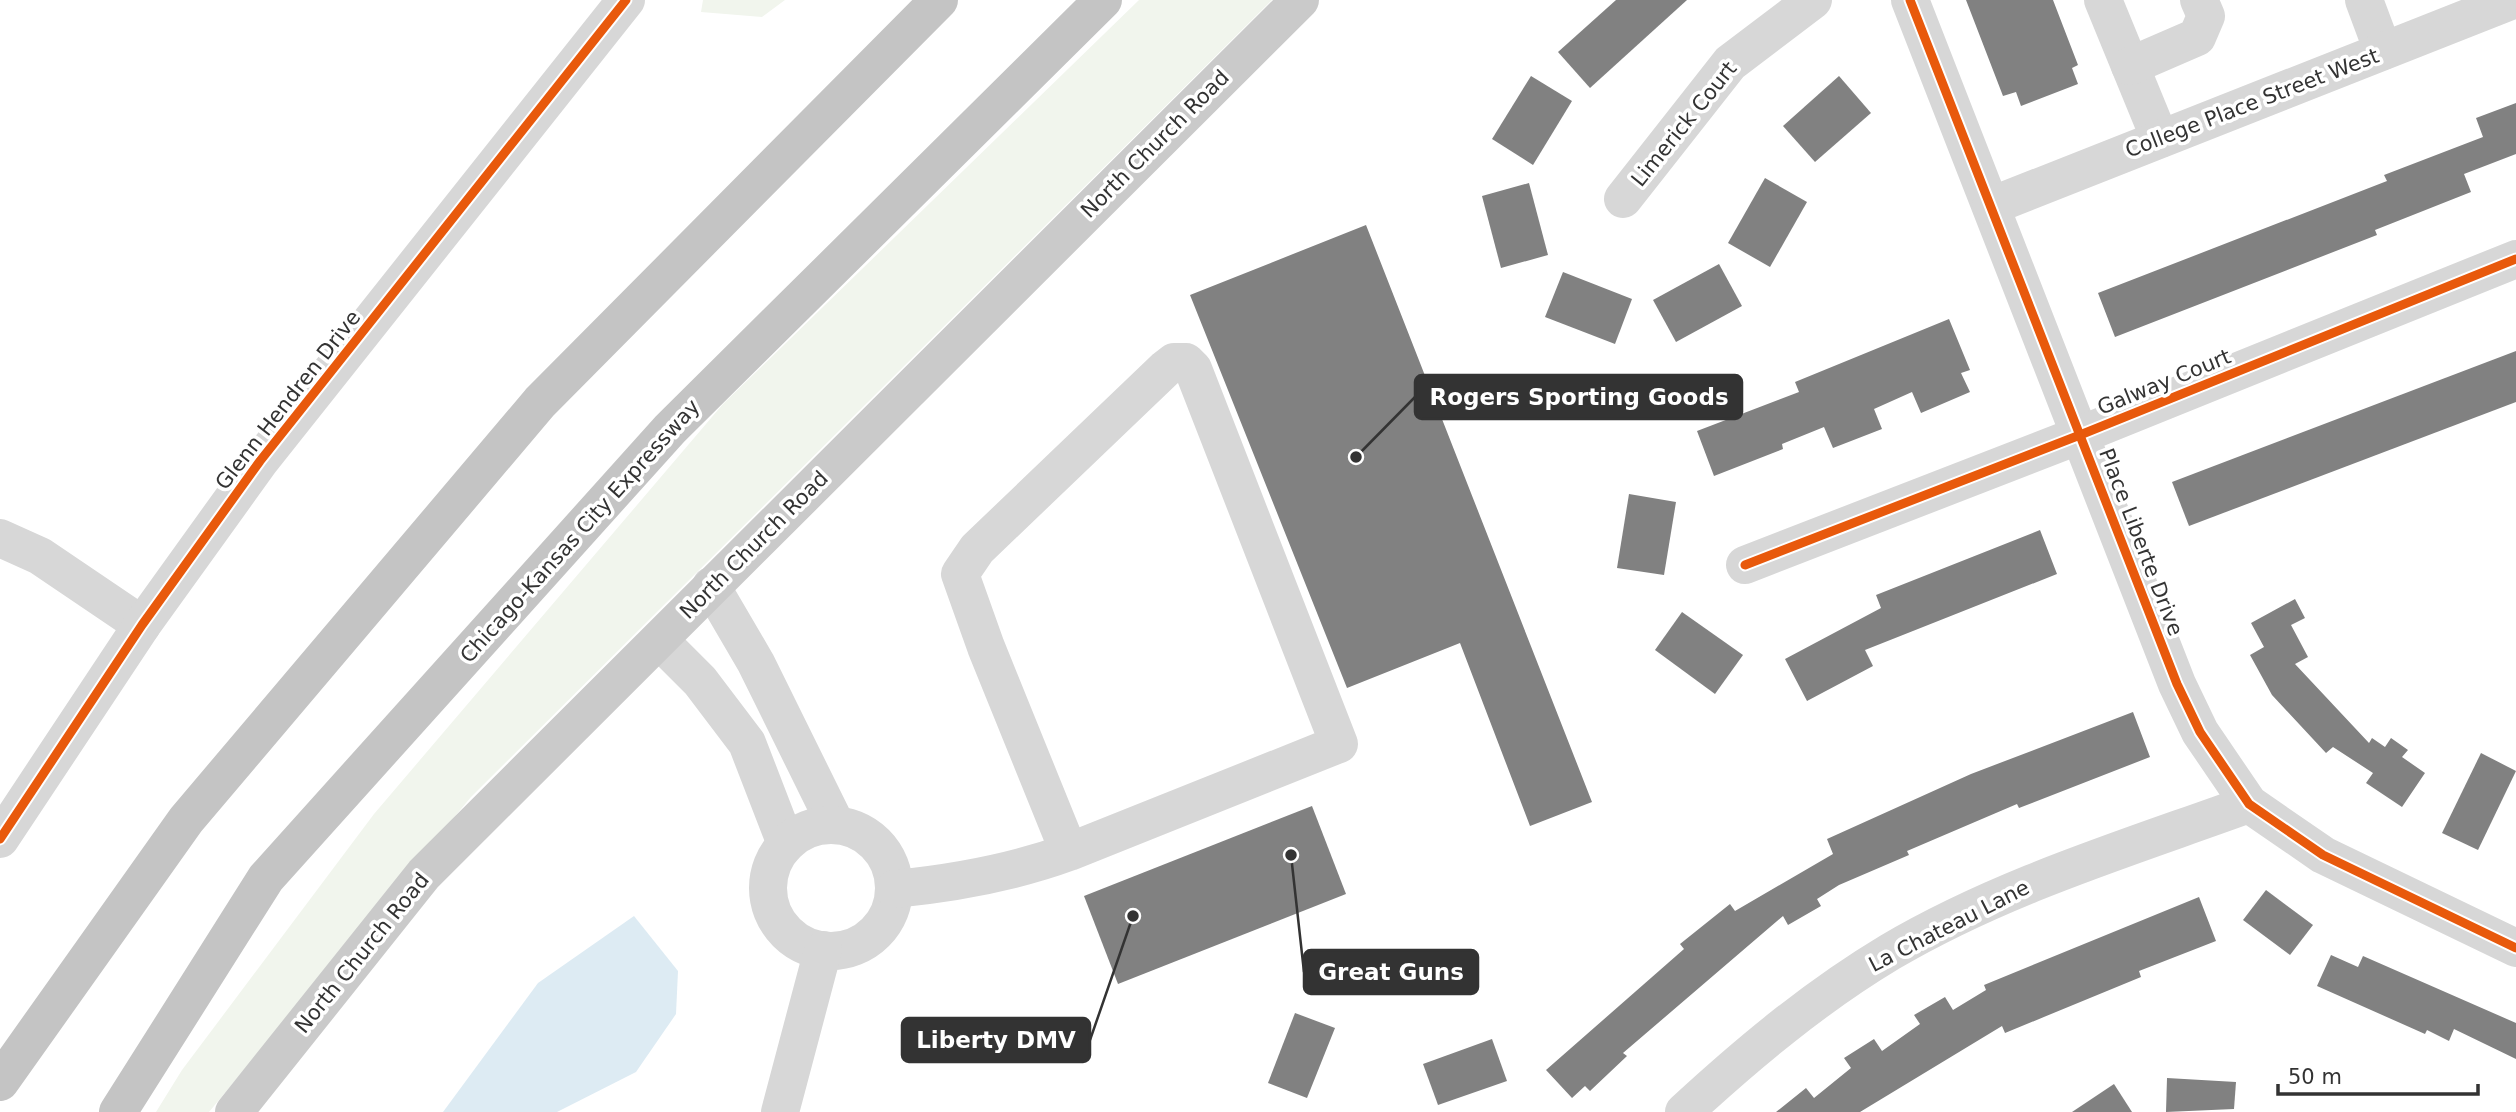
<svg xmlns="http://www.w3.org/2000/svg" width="2516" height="1112" font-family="'DejaVu Sans',sans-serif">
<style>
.green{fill:#f1f5ed}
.water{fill:#ddebf3}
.building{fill:#818181}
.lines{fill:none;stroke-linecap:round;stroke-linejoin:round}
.minor{stroke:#d7d7d7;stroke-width:38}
.major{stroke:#cacaca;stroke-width:38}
.highway{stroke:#c4c4c4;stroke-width:38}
.cycleway-casing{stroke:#fff;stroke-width:13}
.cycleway{stroke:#e8590c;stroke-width:9}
.labels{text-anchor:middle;stroke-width:7;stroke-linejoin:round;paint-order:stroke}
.street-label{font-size:21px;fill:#333;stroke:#fff}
.leader{fill:none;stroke:#333;stroke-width:2.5}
.callout-dot{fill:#333;stroke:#fff;stroke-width:2.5}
.callout{fill:#333;stroke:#333;stroke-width:2.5}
.callout-label{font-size:23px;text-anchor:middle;font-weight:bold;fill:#fff}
</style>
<rect width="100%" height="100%" fill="#fff"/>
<!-- green -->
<g class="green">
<path d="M 703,0 L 785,0 L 762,17 L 701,12 Z"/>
<path d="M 1139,0 L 1272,0 L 471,797 L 209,1112 L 156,1112 L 182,1070 L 374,814 L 723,404 Z"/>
</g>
<!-- water -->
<path class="water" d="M 634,916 L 678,971 L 676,1014 L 636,1072 L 557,1112 L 443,1112 L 538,983 Z"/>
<!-- building -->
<g class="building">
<path d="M 1616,0 L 1687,0 L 1590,88 L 1558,52 Z"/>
<path d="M 1966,0 L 2053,0 L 2078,65 L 2072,68 L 2078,84 L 2021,106 L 2016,92 L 2003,96 Z"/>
<path d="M 1531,76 L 1572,101 L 1533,165 L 1492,139 Z"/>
<path d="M 1839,76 L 1871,113 L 1815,162 L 1783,126 Z"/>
<path d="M 2516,103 L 2516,154 L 2464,174 L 2471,192 L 2375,230 L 2377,235 L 2115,337 L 2098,293 L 2387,181 L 2384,175 L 2483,137 L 2476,118 Z"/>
<path d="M 1765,178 L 1807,202 L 1770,267 L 1728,243 Z"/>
<path d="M 1529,183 L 1548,255 L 1501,268 L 1482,196 Z"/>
<path d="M 1366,225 L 1592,802 L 1530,826 L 1460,643 L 1347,688 L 1190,295 Z"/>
<path d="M 1719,264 L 1742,306 L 1676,342 L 1653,300 Z"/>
<path d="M 1563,272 L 1632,299 L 1615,344 L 1545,317 Z"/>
<path d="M 1949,319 L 1970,370 L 1961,373 L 1970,392 L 1921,413 L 1912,392 L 1874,409 L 1882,429 L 1833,448 L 1824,427 L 1782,444 L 1783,449 L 1714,476 L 1697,431 L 1799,392 L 1795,382 Z"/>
<path d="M 2516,351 L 2516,402 L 2189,526 L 2172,482 Z"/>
<path d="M 1629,494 L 1676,502 L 1664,575 L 1617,568 Z"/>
<path d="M 2040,530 L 2057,574 L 1865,650 L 1873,666 L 1807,701 L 1785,659 L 1881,608 L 1876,595 Z"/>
<path d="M 2295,599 L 2305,618 L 2291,625 L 2308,657 L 2295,664 L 2369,743 L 2372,738 L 2385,747 L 2391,738 L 2408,750 L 2402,757 L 2425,773 L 2402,807 L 2366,783 L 2373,773 L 2333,747 L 2326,753 L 2272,695 L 2250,655 L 2264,647 L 2251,623 Z"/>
<path d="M 1682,612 L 1743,655 L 1715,694 L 1655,650 Z"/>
<path d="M 2133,712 L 2150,757 L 2019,808 L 2017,804 L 1907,851 L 1909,855 L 1839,885 L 1817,899 L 1821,906 L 1788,925 L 1783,916 L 1623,1053 L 1627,1056 L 1590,1091 L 1585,1086 L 1572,1098 L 1546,1070 L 1684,949 L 1680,944 L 1730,904 L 1735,911 L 1833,854 L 1827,839 L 1971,774 Z"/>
<path d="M 2481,753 L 2516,771 L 2478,850 L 2442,833 Z"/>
<path d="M 1312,806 L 1346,894 L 1118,984 L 1084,896 Z"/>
<path d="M 2266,890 L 2313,925 L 2290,955 L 2243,920 Z"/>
<path d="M 2199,897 L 2216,941 L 2139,971 L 2141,977 L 2005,1033 L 2002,1026 L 1860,1112 L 1776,1112 L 1806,1088 L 1814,1098 L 1851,1068 L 1844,1058 L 1874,1039 L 1882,1051 L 1920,1024 L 1914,1015 L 1945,997 L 1953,1010 L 1986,990 L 1984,985 Z"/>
<path d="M 2331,955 L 2358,967 L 2363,956 L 2516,1023 L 2516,1059 L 2454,1029 L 2449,1041 L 2427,1030 L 2425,1034 L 2317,986 Z"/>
<path d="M 1295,1013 L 1335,1028 L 1307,1098 L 1268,1083 Z"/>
<path d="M 1492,1039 L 1507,1081 L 1438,1105 L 1423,1064 Z"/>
<path d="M 2167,1078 L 2236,1082 L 2234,1109 L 2166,1112 Z"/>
<path d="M 2114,1084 L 2132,1112 L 2072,1112 Z"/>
</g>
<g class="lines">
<!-- minor -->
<g class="minor">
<path d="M 1910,0 L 2177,684 L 2200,732 L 2249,804 L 2323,855 L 2516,948"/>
<path d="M 2103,0 L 2160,139"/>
<path d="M 2364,0 L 2383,51"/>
<path d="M 2130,66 L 2197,37 L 2206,16 L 2199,0"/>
<path d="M 1623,199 L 1730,63 L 1813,0"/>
<path d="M 1991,206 L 2513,0"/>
<path d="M 0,538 L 40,556 L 142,625"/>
<path d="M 1745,565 L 2080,435 L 2516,259"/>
<path d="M 711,586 L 756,663 L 836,825"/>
<path d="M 660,641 L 700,681 L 747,743 L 786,844"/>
<circle cx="831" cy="888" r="63"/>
<path d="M 0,839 L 142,625 L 260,461 L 626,0"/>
<path d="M 894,889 C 955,883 1012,873 1069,852 L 1339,744 L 1193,369 L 1186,362 L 1174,362 L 1165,369 L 977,549 L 960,574 L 986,647 L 1069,852"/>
<path d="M 780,1112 L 823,950"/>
<path d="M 1684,1112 C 1748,1053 1815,997 1890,952 C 2002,886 2128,848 2249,804"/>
</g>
<!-- major -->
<path class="major" d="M 234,1112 L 424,874 L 1300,0"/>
<!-- highway -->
<g class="highway">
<path d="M 0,1082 L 186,820 L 540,402 L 939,0"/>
<path d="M 118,1112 L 266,878 L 670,429 L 1103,0"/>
</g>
<defs>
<g id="cycleway">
<path d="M 1910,0 L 2177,684 L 2200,732 L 2249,804 L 2323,855 L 2516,948"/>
<path d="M 1745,565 L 2080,435 L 2516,259"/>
<path d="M 0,839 L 142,625 L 260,461 L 626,0"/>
</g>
</defs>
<!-- cycleway casing -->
<use href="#cycleway" class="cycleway-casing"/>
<!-- cycleway -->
<use href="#cycleway" class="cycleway"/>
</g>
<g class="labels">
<!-- street labels -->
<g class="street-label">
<text transform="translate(2252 103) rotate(-21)" y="7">College Place Street West</text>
<text transform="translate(1684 124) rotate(-51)" y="7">Limerick Court</text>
<text transform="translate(1155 144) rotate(-45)" y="7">North Church Road</text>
<text transform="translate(2164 382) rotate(-22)" y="7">Galway Court</text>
<text transform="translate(288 400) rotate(-52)" y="7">Glenn Hendren Drive</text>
<text transform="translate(580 531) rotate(-48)" y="7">Chicago-Kansas City Expressway</text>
<text transform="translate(2141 542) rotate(69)" y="7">Place Liberte Drive</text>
<text transform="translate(754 545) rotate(-45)" y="7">North Church Road</text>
<text transform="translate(1949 926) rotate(-27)" y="7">La Chateau Lane</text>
<text transform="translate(362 953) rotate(-51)" y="7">North Church Road</text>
</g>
</g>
<!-- callouts -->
<path class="leader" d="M1356 457L1415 397M1291 855L1304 972M1133 916L1090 1040"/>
<g class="callout-dot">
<circle cx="1356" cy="457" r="7"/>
<circle cx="1291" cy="855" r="7"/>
<circle cx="1133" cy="916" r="7"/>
</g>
<g class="callout">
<rect x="1415" y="375" width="327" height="44" rx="7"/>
<rect x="1304" y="950" width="174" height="44" rx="7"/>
<rect x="902" y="1018" width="188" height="44" rx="7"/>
</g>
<g class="callout-label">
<text x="1579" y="405">Rogers Sporting Goods</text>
<text x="1391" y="980">Great Guns</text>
<text x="996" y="1048">Liberty DMV</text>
</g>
<!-- scale -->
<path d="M2278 1084v10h200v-10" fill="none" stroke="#333333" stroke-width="3.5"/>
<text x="2288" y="1084" font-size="21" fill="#333333" stroke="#ffffff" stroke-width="5" paint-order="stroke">50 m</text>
</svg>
